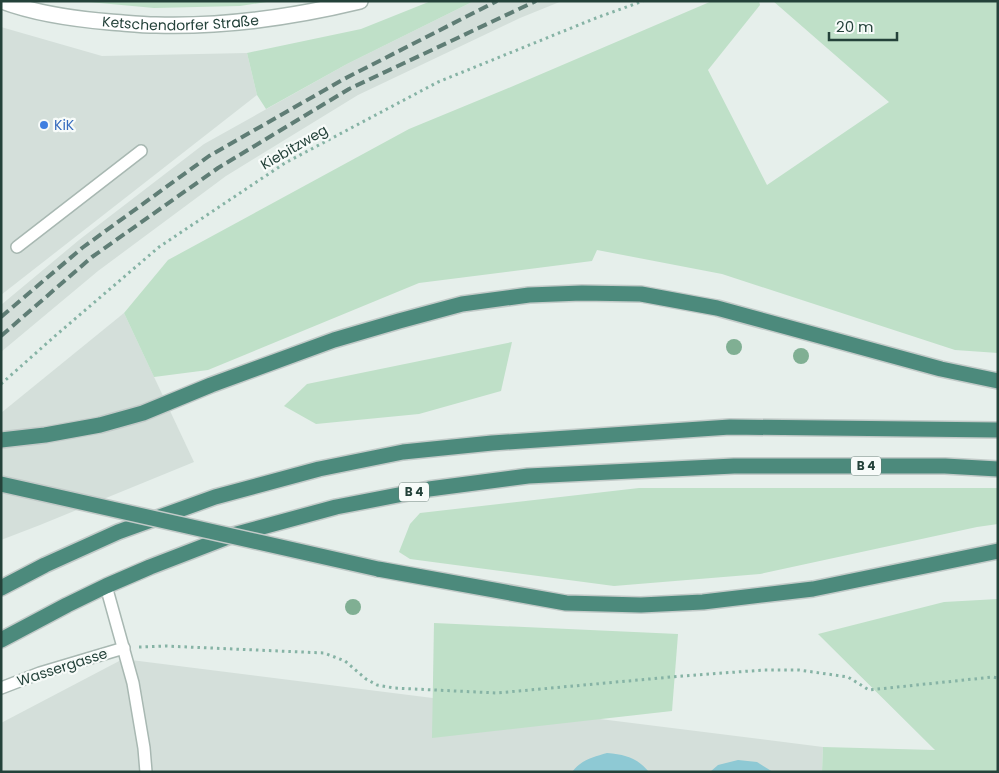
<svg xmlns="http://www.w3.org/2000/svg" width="999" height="773" font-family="Poppins,sans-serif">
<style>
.built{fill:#d4dfda}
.green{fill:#bfe0c8}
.water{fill:#8ec9d4}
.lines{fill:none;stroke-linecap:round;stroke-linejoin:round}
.service-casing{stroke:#a8b8b2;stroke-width:14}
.tertiary-casing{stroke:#a8b8b2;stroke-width:18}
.trunk-casing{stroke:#c2cac8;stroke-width:18}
.path{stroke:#86b3a5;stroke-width:3;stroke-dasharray:2.5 4;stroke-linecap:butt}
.service{stroke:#fff;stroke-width:11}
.tertiary{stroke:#fff;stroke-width:15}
.trunk{stroke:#4c8a7c;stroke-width:15}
.rail{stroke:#5f7d75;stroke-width:4;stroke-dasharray:10 5;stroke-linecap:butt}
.trunk-bridge-casing{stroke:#c2cac8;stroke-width:18;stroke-linecap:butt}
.trunk-bridge{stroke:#4c8a7c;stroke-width:15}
.tree{fill:#80af93}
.shop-dot{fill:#3f7fe0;stroke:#f7fbf9;stroke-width:2}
.labels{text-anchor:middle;stroke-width:4.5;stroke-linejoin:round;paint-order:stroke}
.shield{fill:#f7fbf9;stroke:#637a73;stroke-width:1}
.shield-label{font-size:12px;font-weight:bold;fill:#24423a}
.street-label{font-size:14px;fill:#24423a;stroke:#f7fbf9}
.shop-label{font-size:14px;fill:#366cbe;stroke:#f7fbf9;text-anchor:start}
</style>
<rect width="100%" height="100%" fill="#e6efeb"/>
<!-- built -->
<g class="built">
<path d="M 474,1 L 562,1 L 520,18 L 358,95 L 226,176 L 98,271 L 1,352 L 1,305 L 79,240 L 204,144 L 347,64 Z"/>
<path d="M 1,27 L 102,56 L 247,53 L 257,95 L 1,295 Z"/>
<path d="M 124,313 L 194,462 L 40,525 L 1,540 L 1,413 Z"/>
<path d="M 123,659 L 823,747 L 822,772 L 1,772 L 1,723 Z"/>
</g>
<!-- green -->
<g class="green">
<path d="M 78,1 L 273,1 L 240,6 L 154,8 Z"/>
<path d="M 431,1 L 474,1 L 347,64 L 266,109 L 257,95 L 247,53 L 361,29 Z"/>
<path d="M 712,1 L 759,1 L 760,5 L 708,70 L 767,185 L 889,102 L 773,1 L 998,1 L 998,353 L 955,350 L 722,274 L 597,250 L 592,261 L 419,283 L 208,370 L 154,377 L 124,313 L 168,260 L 409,129 L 506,89 Z"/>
<path d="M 512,342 L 501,391 L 419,414 L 316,424 L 284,406 L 307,384 Z"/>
<path d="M 639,488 L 998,488 L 998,524 L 977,527 L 760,574 L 614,586 L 410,559 L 399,552 L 410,524 L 420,513 Z"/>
<path d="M 998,599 L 998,772 L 822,772 L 823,747 L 935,750 L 818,634 L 944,602 Z"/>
<path d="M 434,623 L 678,634 L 672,711 L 432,738 Z"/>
</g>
<!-- water -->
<g class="water">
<path d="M 607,753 C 626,755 636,757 649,772 L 572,772 C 581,760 593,757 607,753 Z"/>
<path d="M 738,760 L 757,762 L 773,772 L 710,772 L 718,765 Z"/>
</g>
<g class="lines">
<defs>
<g id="service">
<path d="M 17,247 L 141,151"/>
<path d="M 106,586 L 133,683 L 144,748 L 146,772"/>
<path d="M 1,688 L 40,673 L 124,648"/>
</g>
<g id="tertiary">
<path id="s1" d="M 2,1 C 36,14 74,19 110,22 C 125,23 141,25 156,25 C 224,27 294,17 360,1"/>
</g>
<g id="trunk">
<path d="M 1,440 L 45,435 L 100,425 L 143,413 L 211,385 L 334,340 L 399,321 L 462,304 L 529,295 L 582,293 L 641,294 L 717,308 L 941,369 L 998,381"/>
<path d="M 378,569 L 566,603 L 641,605 L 703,602 L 813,589 L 998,551"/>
<path d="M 1,588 L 45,565 L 118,532 L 215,497 L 319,469 L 403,452 L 492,443 L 730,427 L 998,430"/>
<path d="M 1,640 L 67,605 L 106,586 L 150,567 L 233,535 L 336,507 L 429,489 L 528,476 L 734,466 L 945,466 L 998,469"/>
</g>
</defs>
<!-- service casing -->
<use href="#service" class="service-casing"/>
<!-- tertiary casing -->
<use href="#tertiary" class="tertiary-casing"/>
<!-- trunk casing -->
<use href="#trunk" class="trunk-casing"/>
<!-- path -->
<g class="path">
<path d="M 1,384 L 55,336 L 159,247 L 285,163 L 438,82 L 596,18 L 643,1"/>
<path d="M 139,647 L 165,646 L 324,653 L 345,661 L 366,679 L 377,685 L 394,688 L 497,693 L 682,676 L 764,670 L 799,670 L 848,677 L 869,690 L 993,677 L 998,678"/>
</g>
<!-- service -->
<use href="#service" class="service"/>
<!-- tertiary -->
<use href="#tertiary" class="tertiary"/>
<!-- trunk -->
<use href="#trunk" class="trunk"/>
<!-- rail -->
<g class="rail">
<path d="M 1,317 L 82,248 L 209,156 L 344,79 L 497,1"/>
<path d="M 1,336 L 92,257 L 218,168 L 349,89 L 536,1"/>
</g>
<defs>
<path id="trunk-bridge" d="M 1,484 L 378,569"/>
</defs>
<!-- trunk-bridge casing -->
<use href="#trunk-bridge" class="trunk-bridge-casing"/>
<!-- trunk-bridge -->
<use href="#trunk-bridge" class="trunk-bridge"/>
</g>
<!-- trees -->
<g class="tree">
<circle cx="734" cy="347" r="8"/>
<circle cx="801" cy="356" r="8"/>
<circle cx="353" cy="607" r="8"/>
</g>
<!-- markers -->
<circle class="shop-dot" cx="44" cy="125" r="5"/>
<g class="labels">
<!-- shield labels -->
<g class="shield">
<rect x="851" y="456.5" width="30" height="19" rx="4"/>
<rect x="399" y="482.5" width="30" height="19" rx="4"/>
</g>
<g class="shield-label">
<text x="866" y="470">B 4</text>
<text x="414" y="496">B 4</text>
</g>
<!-- street labels -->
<g class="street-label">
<text dy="5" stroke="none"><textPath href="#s1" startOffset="181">Ketschendorfer Straße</textPath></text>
<text transform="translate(294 147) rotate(-30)" y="5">Kiebitzweg</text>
<text transform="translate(62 667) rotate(-18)" y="5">Wassergasse</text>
</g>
<!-- shop labels -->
<g class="shop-label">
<text x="54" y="130">KiK</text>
</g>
</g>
<!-- border -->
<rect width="999" height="773" fill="none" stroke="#24423a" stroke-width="5"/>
<!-- scale -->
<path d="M829 32v8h68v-8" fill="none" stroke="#24423a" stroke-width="2.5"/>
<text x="836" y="32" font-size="15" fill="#24423a" stroke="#f7fbf9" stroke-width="4" paint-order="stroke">20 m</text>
</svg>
